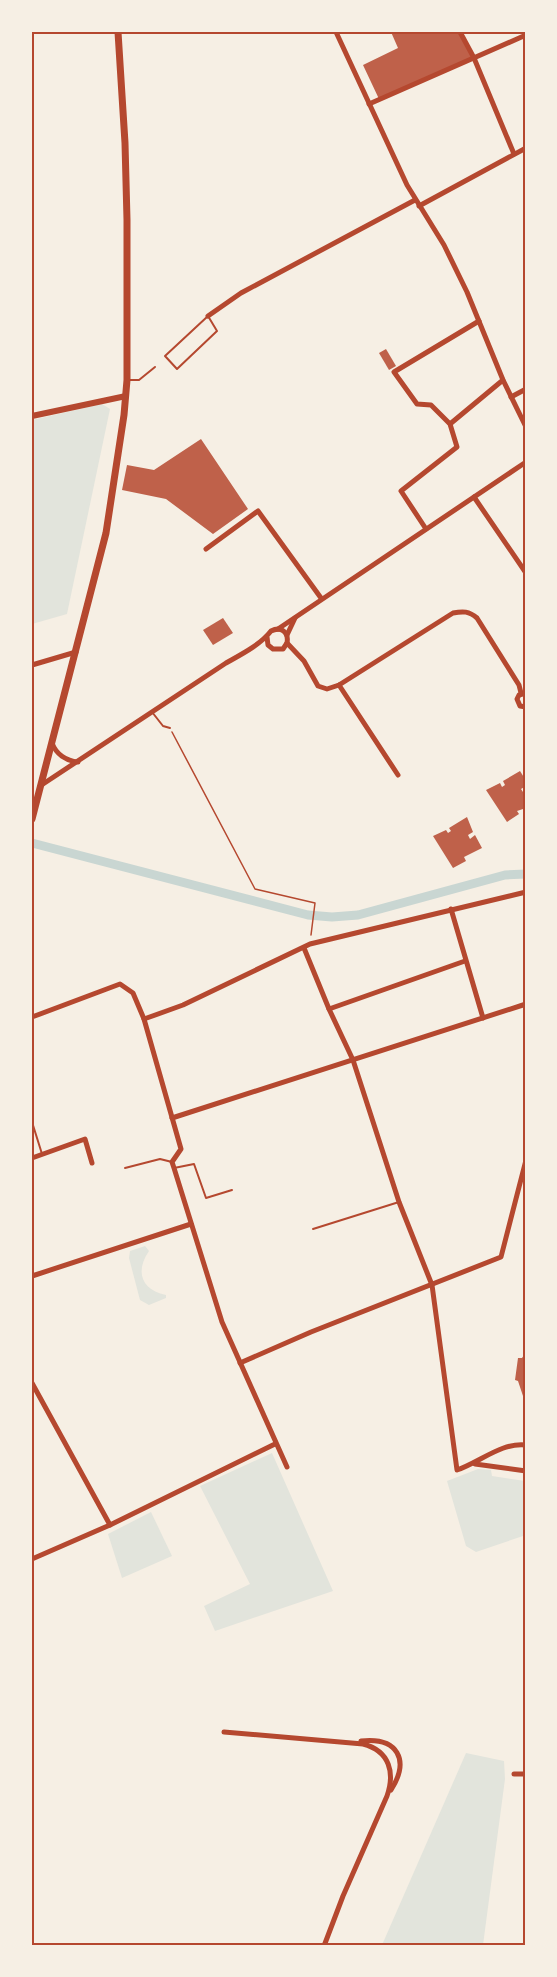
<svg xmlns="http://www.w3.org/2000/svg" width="557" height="1977" font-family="'PT Sans Narrow',sans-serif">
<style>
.green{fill:#e2e4dc}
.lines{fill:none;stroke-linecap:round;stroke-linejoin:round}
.canal{stroke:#c9d6d2;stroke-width:9}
.building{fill:#bf614a}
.path{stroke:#b5482f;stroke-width:1.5}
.service{stroke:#b5482f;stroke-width:2}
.minor{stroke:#b5482f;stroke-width:5}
.tertiary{stroke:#b5482f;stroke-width:6}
.secondary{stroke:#b5482f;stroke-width:7}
.neatline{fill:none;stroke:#b5482f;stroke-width:2}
</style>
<rect width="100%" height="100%" fill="#f6efe4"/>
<!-- green -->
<g class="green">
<path d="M 102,404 L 110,409 L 67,614 L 32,624 L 32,420 Z"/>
<path d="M 145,1246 L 149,1251 C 135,1271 141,1290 166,1295 L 166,1298 L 149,1305 L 140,1300 L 129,1258 L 130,1251 Z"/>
<path d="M 272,1453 L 333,1591 L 215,1631 L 204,1606 L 250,1584 L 200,1486 Z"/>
<path d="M 478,1469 L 491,1470 L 492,1476 L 525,1481 L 526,1535 L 476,1552 L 466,1546 L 447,1481 Z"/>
<path d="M 151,1512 L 172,1556 L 122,1578 L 108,1534 Z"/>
<path d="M 466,1753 L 504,1761 L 505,1779 L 483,1945 L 382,1945 Z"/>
</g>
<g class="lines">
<!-- canal -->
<path class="canal" d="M 32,843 L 308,915 L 332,917 L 358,915 L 505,875 L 526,874"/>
</g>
<!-- building -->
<g class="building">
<path d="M 391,32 L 460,32 L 474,58 L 379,99 L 363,65 L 398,48 Z"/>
<path d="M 386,349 L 396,366 L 389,370 L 379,353 Z"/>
<path d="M 201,439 L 248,509 L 213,534 L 166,499 L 122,490 L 127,465 L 154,470 Z"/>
<path d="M 223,618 L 233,633 L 213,645 L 203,630 Z"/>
<path d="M 520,771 L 525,779 L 523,780 L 526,786 L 521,789 L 523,792 L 526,791 L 526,808 L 517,811 L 519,814 L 507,822 L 486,790 L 500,783 L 502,787 L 505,785 L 503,781 Z"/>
<path d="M 467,817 L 473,832 L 468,835 L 470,839 L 475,835 L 482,848 L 464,857 L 466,861 L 453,868 L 433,836 L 446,830 L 448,833 L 451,831 L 449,828 Z"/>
<path d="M 526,1352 L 526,1402 L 525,1402 L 518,1381 L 515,1380 L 518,1358 L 522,1358 Z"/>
</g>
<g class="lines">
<!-- path -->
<path class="path" d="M 172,732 L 255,889 L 315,903 L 311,935"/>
<!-- service -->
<g class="service">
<path d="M 208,316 L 217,331 L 177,369 L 165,356 Z"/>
<path d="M 127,380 L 139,380 L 155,367"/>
<path d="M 152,712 L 163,726 L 170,728"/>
<path d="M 32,1122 L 42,1154"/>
<path d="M 125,1168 L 160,1159 L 172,1162"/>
<path d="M 174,1168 L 194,1164 L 206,1198 L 232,1190"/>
<path d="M 313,1229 L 399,1202"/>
</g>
<!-- minor -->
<g class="minor">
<path d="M 336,32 L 407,185 L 444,245 L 467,292 L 503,380 L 526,427"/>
<path d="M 460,32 L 474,58 L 514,154"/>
<path d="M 369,104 L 526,35"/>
<path d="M 419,206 L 526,148"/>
<path d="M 208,316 L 241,293 L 415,200"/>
<path d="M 511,397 L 526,389"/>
<path d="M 450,424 L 503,380"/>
<path d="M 474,497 L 526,573"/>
<path d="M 426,529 L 401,491 L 457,447 L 450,424 L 431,405 L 417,404 L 394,372 L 479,321"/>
<path d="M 206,549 L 258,511 L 321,598"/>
<path d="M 278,629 L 526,462"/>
<path d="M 287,635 L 295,618"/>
<path d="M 287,643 L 304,661 L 318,686 L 327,689 L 339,685 L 453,613 C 463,611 469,611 477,618 L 519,685 L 521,693"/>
<path d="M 32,665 L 76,652"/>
<path d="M 339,685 L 398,775"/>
<path d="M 526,693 L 519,695 L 517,699 L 520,706 L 526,707"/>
<path d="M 52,743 C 56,754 66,761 78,762"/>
<path d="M 40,786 L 226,663 C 242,654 260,645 271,631 C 281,626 289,632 287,643 L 283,649 L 273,649 L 268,645 L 267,637"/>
<path d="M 451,909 L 483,1018"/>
<path d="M 304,948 L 329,1009 L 353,1060 L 399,1202 L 432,1285 L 457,1470 C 480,1462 502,1442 526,1445"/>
<path d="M 329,1009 L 465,961"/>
<path d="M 32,1017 L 120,984 L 133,993 L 144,1019 L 181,1149 L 172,1162 L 174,1168 L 222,1322 L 287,1467"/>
<path d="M 144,1019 L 183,1005 L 310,944 L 526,892"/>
<path d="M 172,1118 L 526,1004"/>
<path d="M 32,1158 L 85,1139 L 92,1163"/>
<path d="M 32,1276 L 191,1224"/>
<path d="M 240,1363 L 311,1332 L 501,1257 L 526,1160"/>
<path d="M 32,1383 L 110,1525"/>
<path d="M 475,1464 L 526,1471"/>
<path d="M 32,1559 L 110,1525 L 275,1444"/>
<path d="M 224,1732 L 363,1744 C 390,1751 395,1773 387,1796 L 343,1896 L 324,1946"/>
<path d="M 361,1741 C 398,1737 410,1760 391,1790"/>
<path d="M 514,1774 L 526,1774"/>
</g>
<!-- tertiary -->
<path class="tertiary" d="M 32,416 L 126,396"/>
<!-- secondary -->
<path class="secondary" d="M 32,819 L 106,533 L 124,415 L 127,380 L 127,220 L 125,143 L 118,32"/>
</g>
<!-- border -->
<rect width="557" height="1977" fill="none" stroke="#f6efe4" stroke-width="66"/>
<rect x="33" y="33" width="491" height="1911" class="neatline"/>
</svg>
